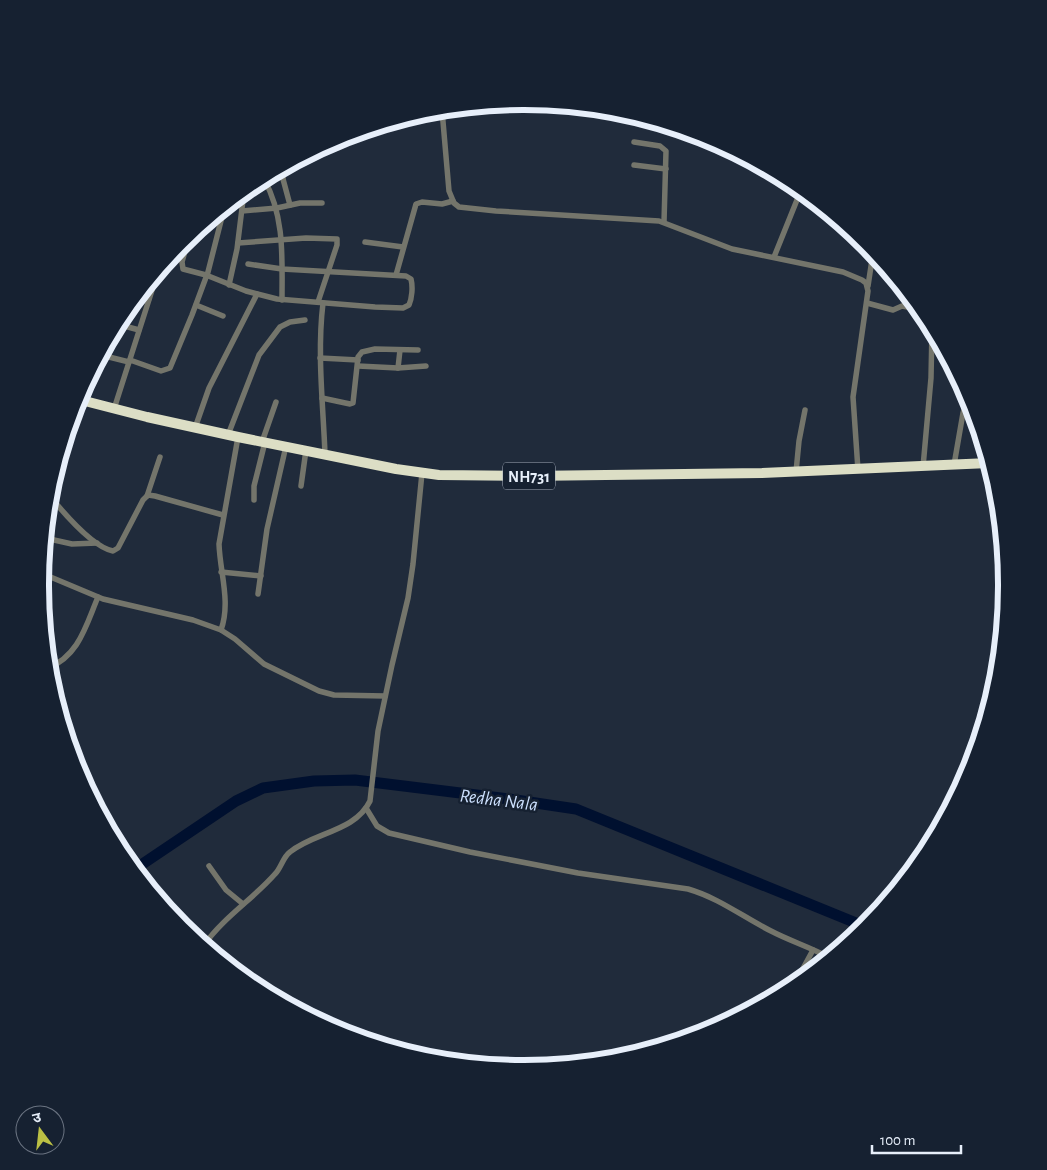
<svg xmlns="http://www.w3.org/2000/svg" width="1047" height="1170" font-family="'Alegreya Sans','Noto Sans Devanagari',sans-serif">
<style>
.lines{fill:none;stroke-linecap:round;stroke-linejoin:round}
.river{stroke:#00102f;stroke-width:11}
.street{stroke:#74756b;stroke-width:5.5}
.highway{stroke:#dcdec5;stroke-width:10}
.labels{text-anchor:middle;stroke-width:5;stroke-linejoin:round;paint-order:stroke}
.shield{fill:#162131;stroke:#a8b1be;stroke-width:1}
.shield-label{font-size:16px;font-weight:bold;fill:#e7effa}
.water-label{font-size:19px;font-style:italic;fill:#cde1ff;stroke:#162131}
.rim{fill:none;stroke:#e7effa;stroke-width:6}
</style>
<rect width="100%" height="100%" fill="#202b3b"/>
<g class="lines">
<!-- river -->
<path class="river" d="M 135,869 L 236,801 L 263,788 L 314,781 L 355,780 L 509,799 L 576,809 L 866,927"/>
<!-- street -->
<g class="street">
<path d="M 442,110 L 449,191 L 454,203 L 459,207 L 496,211 L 659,221 L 732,249 L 843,272 L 862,280 L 866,283 L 868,291 L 853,397 L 858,470"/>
<path d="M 634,142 L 660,146 L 666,151 L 664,222"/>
<path d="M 634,165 L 666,169"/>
<path d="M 283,168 L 283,179 L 290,205"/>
<path d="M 264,179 C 285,217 282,258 282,300"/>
<path d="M 242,211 L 277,208 L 300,203 L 322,203"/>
<path d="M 189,237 L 182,262 L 183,269 L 206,275 L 246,291 L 277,299 L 375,307 L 403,308 L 409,305 C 412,298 413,287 411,279 L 406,276 L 282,269 L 248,264"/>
<path d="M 365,242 L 403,247"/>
<path d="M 238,243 L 306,238 L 337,239 L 337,245 L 318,302"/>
<path d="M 774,257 L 801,190"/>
<path d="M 396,275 L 416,204 L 422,202 L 442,204 L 453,201"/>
<path d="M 229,285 L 237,249 L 244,192"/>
<path d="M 868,286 L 873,253"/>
<path d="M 139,295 L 149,299"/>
<path d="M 323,303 C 317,353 323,403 325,454"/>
<path d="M 867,303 L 893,310 L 902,306 L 913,308"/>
<path d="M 196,305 L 223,316"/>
<path d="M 117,324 L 139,330"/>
<path d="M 101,355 L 129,362"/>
<path d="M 320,358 L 358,360"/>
<path d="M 130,360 L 161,371 L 170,368 L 192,315 L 208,272 L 224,209"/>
<path d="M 358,366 L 398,368 L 426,366"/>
<path d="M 398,368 L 400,350"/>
<path d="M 322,398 L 350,404 L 353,403 L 358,357 L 362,352 L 375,349 L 418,350"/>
<path d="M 114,409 L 155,281"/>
<path d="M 195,428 L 209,388 L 257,294"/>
<path d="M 228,435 L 259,355 L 280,327 L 290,322 L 305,320"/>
<path d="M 262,442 L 276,402"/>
<path d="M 954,465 L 963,413 L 968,397"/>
<path d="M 923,467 L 931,378 L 932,329"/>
<path d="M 796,472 L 799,441 L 805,410"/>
<path d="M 301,486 L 306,450"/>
<path d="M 49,495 C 62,511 92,547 113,551 L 118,548 L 143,500 L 148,495 L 155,496 L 223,515"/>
<path d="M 147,496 L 160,457"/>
<path d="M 254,500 L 254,486 L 265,442"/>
<path d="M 45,538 L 72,544 L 97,543"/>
<path d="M 221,572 L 261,576"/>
<path d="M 41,573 L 103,599 L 193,620 L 221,630 L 235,639 L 264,664 L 319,691 L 334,695 L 385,696"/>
<path d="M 258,594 L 267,529 L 286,446"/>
<path d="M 221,630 C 231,602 220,573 219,544 L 238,437"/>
<path d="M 48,668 C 79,656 86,625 98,597"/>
<path d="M 366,808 L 377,826 L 389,833 L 470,852 L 578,873 L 688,889 C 719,898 743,917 771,931 C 790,941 810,947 828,957"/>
<path d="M 209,866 L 226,890 L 243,904"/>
<path d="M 204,945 C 224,917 253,899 275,874 C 281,868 283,857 290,852 C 314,832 355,832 370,801 L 378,731 L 392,665 L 408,598 L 413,564 L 422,473"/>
<path d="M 794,985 L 813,950"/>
</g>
<!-- highway -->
<path class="highway" d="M 77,399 L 147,417 L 238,437 L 396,469 L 439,475 L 528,476 L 762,473 L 989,463"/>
</g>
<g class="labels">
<!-- shield labels -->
<rect class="shield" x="503" y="462.5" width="52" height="27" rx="4"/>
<g class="shield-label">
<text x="529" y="482">NH731</text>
</g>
<!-- water labels -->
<g class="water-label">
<text transform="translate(499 799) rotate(7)" y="7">Redha Nala</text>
</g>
</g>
<!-- crop -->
<path d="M0 0H1047V1170H0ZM523 110H524A474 474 0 0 1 998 584V586A474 474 0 0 1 524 1060H523A474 474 0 0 1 49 586V584A474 474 0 0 1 523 110Z" fill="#162131" fill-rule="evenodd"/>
<path class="rim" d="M523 110H524A474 474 0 0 1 998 584V586A474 474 0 0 1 524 1060H523A474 474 0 0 1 49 586V584A474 474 0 0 1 523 110Z"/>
<!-- north arrow -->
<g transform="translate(40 1130) rotate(345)"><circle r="24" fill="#162131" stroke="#6a7381"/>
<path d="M0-4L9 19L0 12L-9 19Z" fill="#bbc044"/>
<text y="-8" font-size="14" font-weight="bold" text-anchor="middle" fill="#e7effa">उ</text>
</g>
<!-- scale -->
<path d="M872 1145v8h89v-8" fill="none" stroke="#e7effa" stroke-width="2.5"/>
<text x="880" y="1145" font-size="15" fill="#e7effa" stroke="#162131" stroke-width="4" paint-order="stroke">100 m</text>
</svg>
